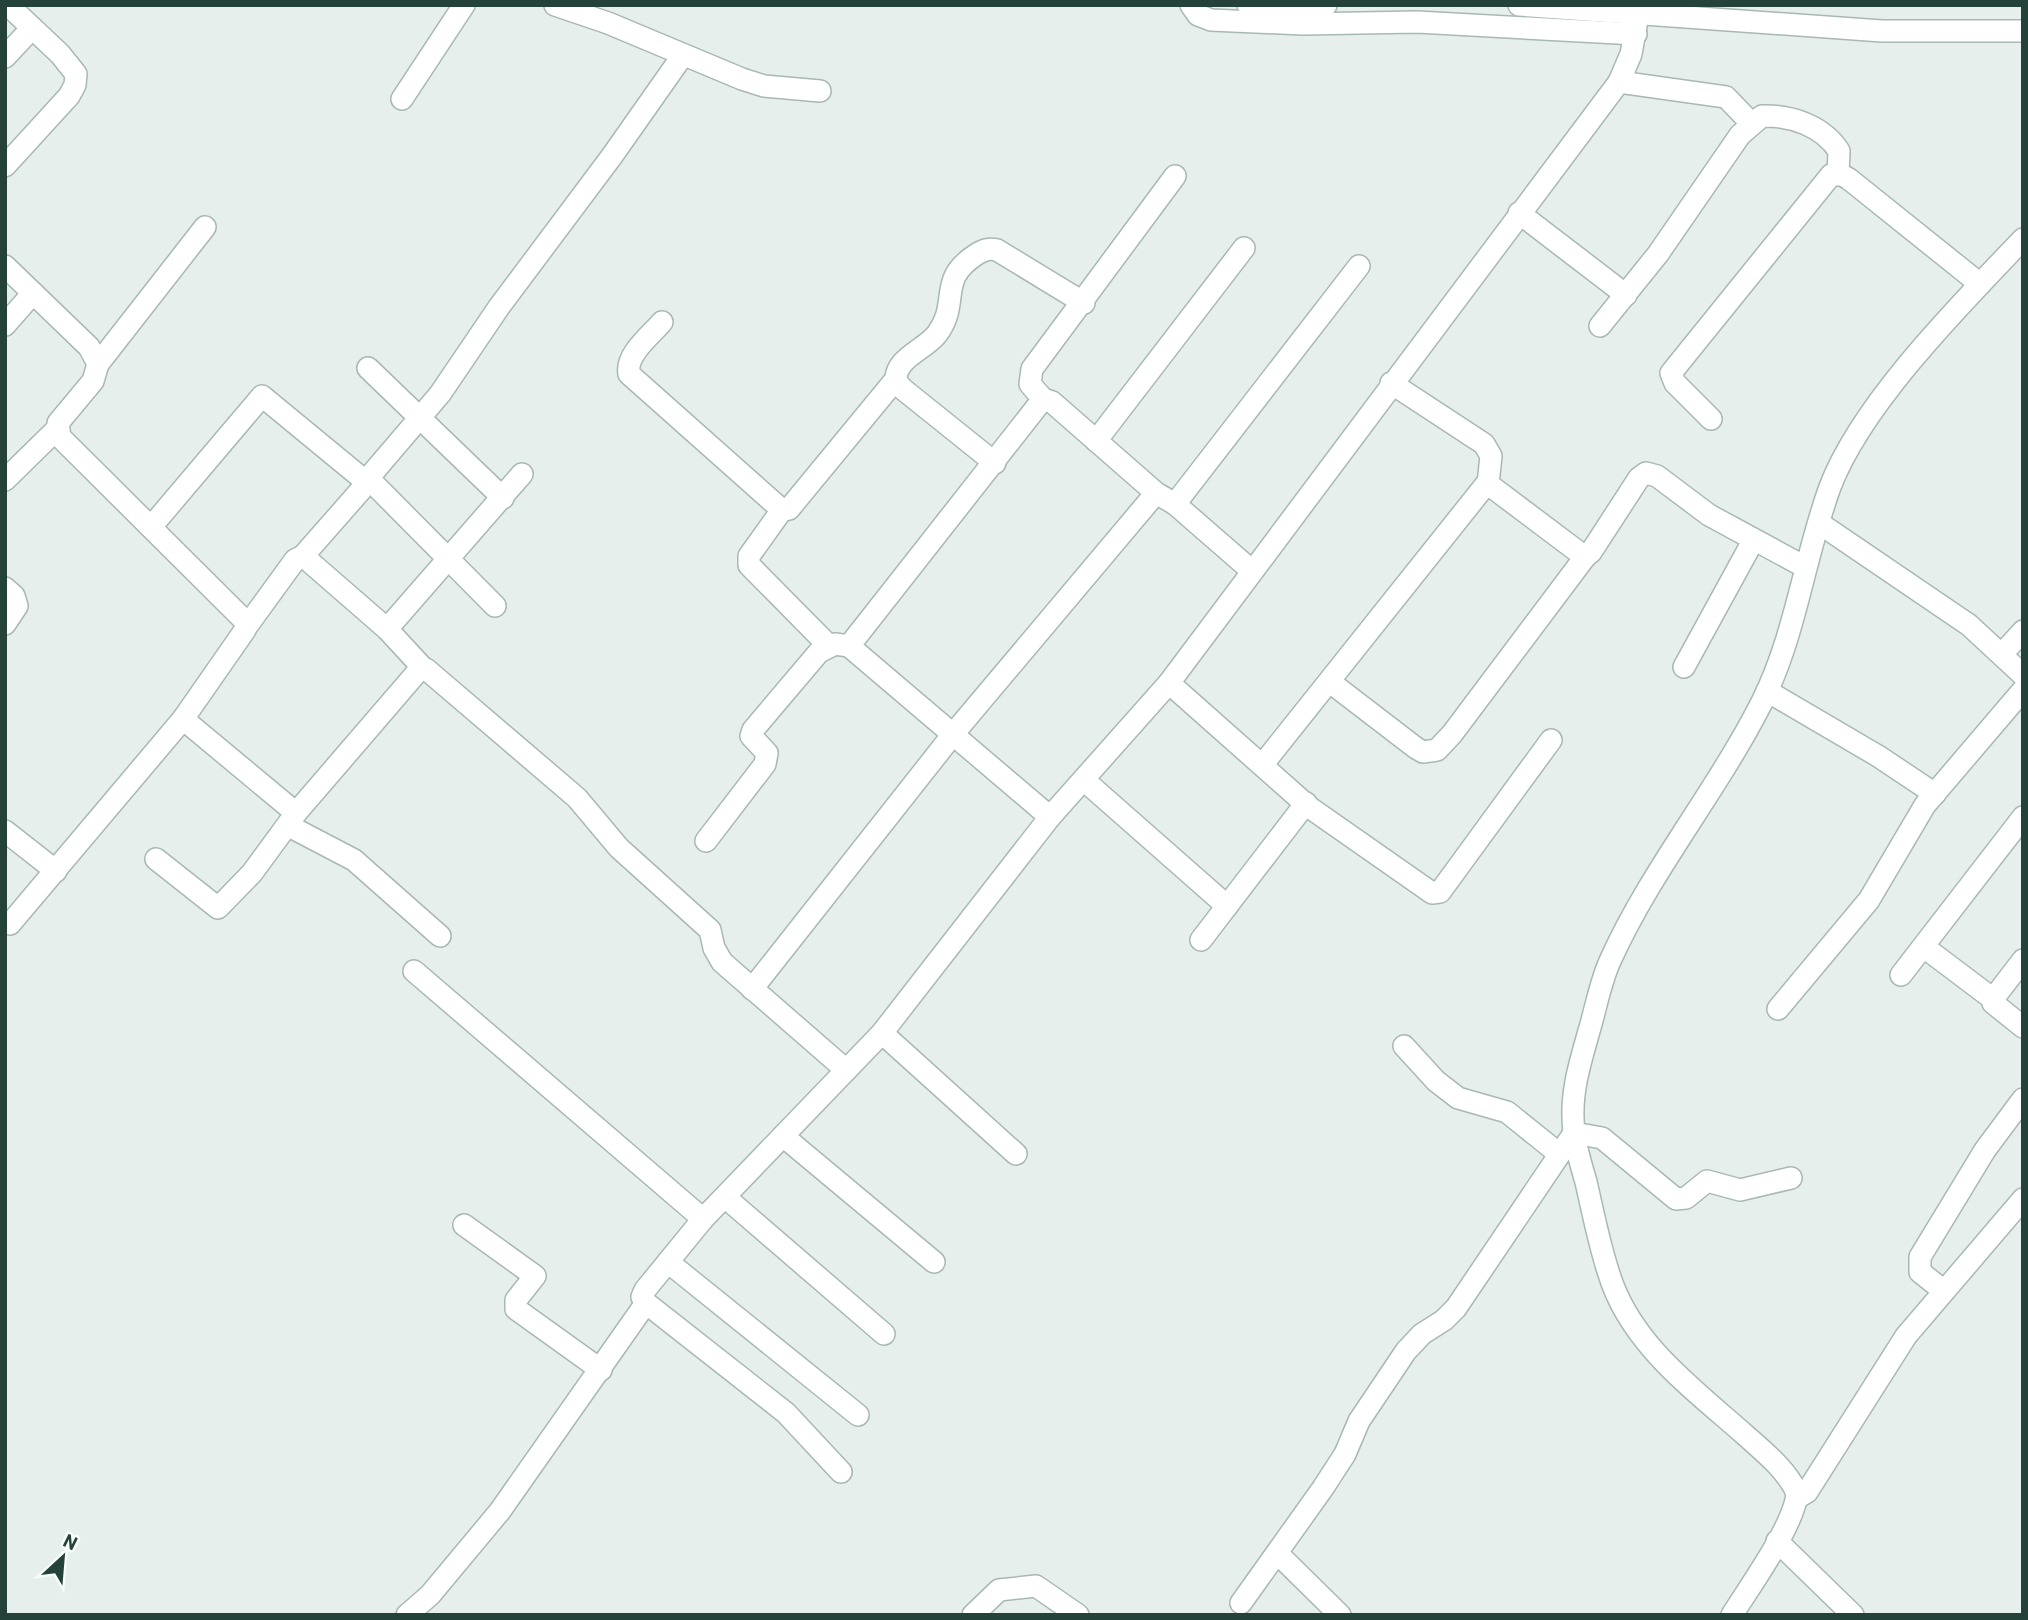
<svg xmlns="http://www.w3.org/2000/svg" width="2028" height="1620" font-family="Barlow,sans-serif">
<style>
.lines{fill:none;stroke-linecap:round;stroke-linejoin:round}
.minor-casing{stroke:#a8b8b2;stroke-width:24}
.minor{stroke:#fff;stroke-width:21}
</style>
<rect width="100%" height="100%" fill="#e6efeb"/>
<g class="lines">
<defs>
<g id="minor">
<path d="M 555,5 L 608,23 L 742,79 L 764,86 L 820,91"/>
<path d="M 1191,5 L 1198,15 L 1211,20 L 1303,24 L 1417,22 L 1636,34"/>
<path d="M 1248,5 L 1326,5"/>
<path d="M 1519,5 L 1882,31 L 2023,31"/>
<path d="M 5,57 L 32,28"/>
<path d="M 1619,82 L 1726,97 L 1751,123"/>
<path d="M 402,99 L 464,5"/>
<path d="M 5,166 L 69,96 L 75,85 L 76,74 L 60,54 L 8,5"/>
<path d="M 1519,213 L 1626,295"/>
<path d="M 5,266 L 89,347 L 98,364 L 93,381 L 58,423 L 60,437 L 246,622 L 245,630 L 183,719 L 296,813 L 419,670 L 426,669 L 577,798 L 619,848 L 710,930 L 714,948 L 722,962 L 846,1070"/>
<path d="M 662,322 C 651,335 625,355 629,374 L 782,510 L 789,509 L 896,379"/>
<path d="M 5,325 L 33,293"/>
<path d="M 1600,326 L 1658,254 L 1740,135 L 1762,116 C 1791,115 1823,126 1839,151 L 1838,174"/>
<path d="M 98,364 L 205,227"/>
<path d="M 368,368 L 503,498"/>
<path d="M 1391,383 L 1484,444 L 1491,456 L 1488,484 L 1585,557 L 1591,552 L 1639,478 L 1646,473 L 1657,476 L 1709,515 L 1805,567"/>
<path d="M 1043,399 L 1030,384 L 1032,369 L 1175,176"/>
<path d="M 1711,419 L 1675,383 L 1671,373 L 1831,175 L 1842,175 L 1849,179 L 1980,284"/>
<path d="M 1096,441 L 1244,248"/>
<path d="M 995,463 L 904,390 L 896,382 C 894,358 925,350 937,334 C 961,302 936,280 977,254 C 984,250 989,248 997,250 L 1084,303"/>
<path d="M 368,478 L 495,606"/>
<path d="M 5,480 L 57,429"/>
<path d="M 364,483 L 440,394 L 499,307 L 612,156 L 683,55"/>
<path d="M 1175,504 L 1252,571"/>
<path d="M 782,510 L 749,556 L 749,565 L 829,646"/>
<path d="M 1819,523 L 1969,625 L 2023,675"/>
<path d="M 151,527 L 262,396 L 364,480 L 361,490 L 303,556"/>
<path d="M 5,588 L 14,596 L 17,606 L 5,624"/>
<path d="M 247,626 L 295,560 L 303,556 L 387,629 L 423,668"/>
<path d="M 387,629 L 522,474"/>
<path d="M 2002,654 L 2023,631"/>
<path d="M 1684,667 L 1753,541"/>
<path d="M 1330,682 L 1416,748 L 1423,752 L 1437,750 L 1452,734 L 1585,557"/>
<path d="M 1169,683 L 1309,807 L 1432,893 L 1440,892 L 1551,740"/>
<path d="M 1767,691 L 1878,756 L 1935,794"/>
<path d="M 1263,764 L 1487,483"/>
<path d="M 1085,781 L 1227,906"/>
<path d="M 1050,817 L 849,646 L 1043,399 L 1052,402 L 1156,493 L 1175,504 L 1359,266"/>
<path d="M 289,826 L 354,860 L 440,936"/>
<path d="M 5,831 L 56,871"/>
<path d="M 706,841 L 765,764 L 767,753 L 751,736 L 753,730 L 819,652 L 835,644 L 849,646"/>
<path d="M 156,859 L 218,908 L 252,873 L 296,813"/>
<path d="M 10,924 L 183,719"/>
<path d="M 1201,940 L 1306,803"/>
<path d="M 1924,947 L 1993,999"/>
<path d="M 2023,960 L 1993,999 L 1993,1003 L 2023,1027"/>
<path d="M 414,971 L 703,1219"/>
<path d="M 1901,975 L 2023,817"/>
<path d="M 752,989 L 954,733 L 1156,493"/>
<path d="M 1778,1009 L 1869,900 L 1925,805 L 2023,690"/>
<path d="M 882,1033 L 1016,1154"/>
<path d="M 1404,1046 L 1436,1081 L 1458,1098 L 1507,1112 L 1558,1153"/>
<path d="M 783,1136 L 934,1262"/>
<path d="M 725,1197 L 884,1334"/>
<path d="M 464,1225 L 535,1276 L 516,1300 L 516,1309 L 601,1370"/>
<path d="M 668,1262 L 858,1415"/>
<path d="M 1944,1291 L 1920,1272 L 1920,1257 L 1985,1150 L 2023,1099"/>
<path d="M 646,1303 L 786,1413 L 841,1472"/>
<path d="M 1797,1498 L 1807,1492 L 1906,1336 L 2023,1199"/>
<path d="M 1777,1541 L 1853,1615"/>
<path d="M 1277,1553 L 1340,1615"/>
<path d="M 1241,1603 L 1323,1488 L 1345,1454 L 1359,1421 L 1406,1351 L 1422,1334 L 1444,1320 L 1456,1308 L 1574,1133 L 1602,1138 L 1676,1199 L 1686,1198 L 1707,1181 L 1740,1190 L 1791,1178"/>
<path d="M 407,1615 L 430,1595 L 500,1511 L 646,1303 L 642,1297 L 645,1290 L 703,1219 L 882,1033 L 1050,817 L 1169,683 L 1619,82 L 1631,54 L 1638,15"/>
<path d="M 973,1615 L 999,1590 L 1036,1586 L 1078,1615"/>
<path d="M 1732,1615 C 1750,1586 1795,1524 1797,1493 C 1787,1470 1763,1451 1744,1434 C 1692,1388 1630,1343 1609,1274 C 1599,1244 1593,1212 1586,1182 C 1580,1161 1573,1139 1573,1117 C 1572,1087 1581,1060 1589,1031 C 1596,1008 1600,983 1610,961 C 1651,870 1717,791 1762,702 C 1796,634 1804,558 1830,487 C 1862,403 1961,304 2023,239"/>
</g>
</defs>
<!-- minor casing -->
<use href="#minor" class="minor-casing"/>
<!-- minor -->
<use href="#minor" class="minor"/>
</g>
<!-- border -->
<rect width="2028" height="1620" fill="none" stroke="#24423a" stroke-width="14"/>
<!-- north arrow -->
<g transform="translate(63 1557) rotate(26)" stroke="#f7fbf9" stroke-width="5" paint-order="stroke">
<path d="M0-5L12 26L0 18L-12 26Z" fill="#24423a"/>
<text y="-10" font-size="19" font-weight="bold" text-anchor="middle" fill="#24423a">N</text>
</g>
</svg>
